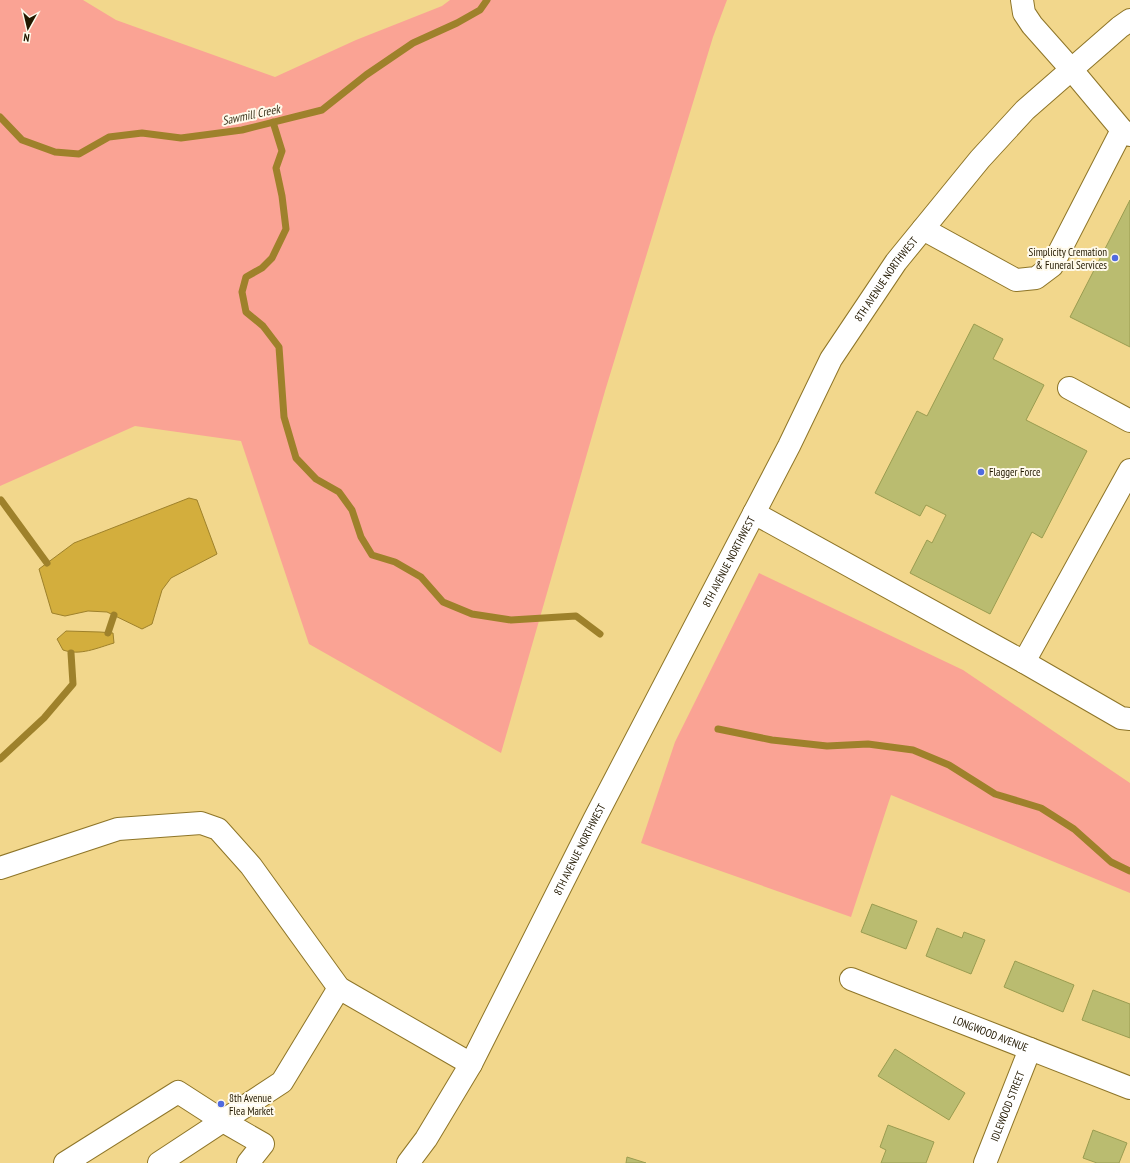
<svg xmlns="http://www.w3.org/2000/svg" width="1130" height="1163" font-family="'PT Sans Narrow',sans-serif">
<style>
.green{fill:#faa394}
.water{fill:#d3ae3d;stroke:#9e812b}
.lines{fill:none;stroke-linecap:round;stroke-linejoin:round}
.stream{stroke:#9e812b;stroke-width:7}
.building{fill:#babc70;stroke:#9a9c50}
.minor-casing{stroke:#8e7528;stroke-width:24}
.minor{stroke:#fff;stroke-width:22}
.poi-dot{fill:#506be0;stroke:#fffaeb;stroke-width:1.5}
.labels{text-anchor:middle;stroke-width:4;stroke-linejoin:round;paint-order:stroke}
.poi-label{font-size:11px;fill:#221800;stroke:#fffaeb;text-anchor:start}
.street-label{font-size:11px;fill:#221800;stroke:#fffaeb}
.water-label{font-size:12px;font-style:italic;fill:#3f361f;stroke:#fffaeb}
</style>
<rect width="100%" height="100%" fill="#f2d78c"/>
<!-- green -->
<g class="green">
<path d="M 0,0 L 83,0 L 116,20 L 275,77 L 356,40 L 442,6 L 450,0 L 727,0 L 713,37 L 605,391 L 501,753 L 309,644 L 241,441 L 135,426 L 0,486 Z"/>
<path d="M 759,573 L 963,670 L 1130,783 L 1130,893 L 891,795 L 851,917 L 641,843 L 675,742 Z"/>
</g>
<!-- water -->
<g class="water">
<path d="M 189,498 L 197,500 L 217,554 L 171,578 L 162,590 L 152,624 L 142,629 L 107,612 L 88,611 L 65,616 L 52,613 L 39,569 L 74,543 Z"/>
<path d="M 66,631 L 100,632 L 113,633 L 114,643 C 97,648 80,656 63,650 L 57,639 Z"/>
</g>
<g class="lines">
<!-- stream -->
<g class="stream">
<path d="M 0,117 L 22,140 L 55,152 L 79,154 L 109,137 L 142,133 L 181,138 L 242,130 L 322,110 L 366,75 L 413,43 L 457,23 L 480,10 L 487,0"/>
<path d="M 273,122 L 282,151 L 276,168 L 282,196 L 286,229 L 272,258 L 262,268 L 246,277 L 242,292 L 246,312 L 263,326 L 279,347 L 284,417 L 296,458 L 316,479 L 339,492 L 352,510 L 361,537 L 372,555 L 395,562 L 421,577 L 443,602 L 472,614 L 511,620 L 576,616 L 600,634"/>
<path d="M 1,500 L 47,563"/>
<path d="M 108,633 L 114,615"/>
<path d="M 718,729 L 772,740 L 827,746 L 868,744 L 913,750 L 949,765 L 995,794 L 1041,808 L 1074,829 L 1111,862 L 1130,871"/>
<path d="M 0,759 L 44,718 L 73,684 L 71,653"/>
</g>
</g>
<!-- building -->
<g class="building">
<path d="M 1130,200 L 1130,347 L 1070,317 Z"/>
<path d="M 974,324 L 1003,339 L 993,359 L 1044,385 L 1026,420 L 1087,451 L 1042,538 L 1032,532 L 990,614 L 910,573 L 927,540 L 932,543 L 946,515 L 926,505 L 920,516 L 875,493 L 917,411 L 927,416 Z"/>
<path d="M 872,904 L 917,921 L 906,949 L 861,932 Z"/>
<path d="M 937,928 L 962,938 L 964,932 L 985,940 L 971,974 L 926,956 Z"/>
<path d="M 1015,961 L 1074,985 L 1063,1012 L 1004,987 Z"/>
<path d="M 1093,990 L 1130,1004 L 1130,1038 L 1082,1020 Z"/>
<path d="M 895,1049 L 965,1093 L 949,1120 L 878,1076 Z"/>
<path d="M 888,1125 L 934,1142 L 926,1163 L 881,1163 L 886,1150 L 880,1147 Z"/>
<path d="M 1093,1130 L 1127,1143 L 1119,1163 L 1097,1163 L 1083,1158 Z"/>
<path d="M 627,1157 L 646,1163 L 626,1163 Z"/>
</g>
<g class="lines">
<defs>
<g id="minor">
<path d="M 1022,0 L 1024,13 L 1032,25 L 1071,69 L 1122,130 L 1130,135"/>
<path d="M 923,229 L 1016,280 L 1036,278 L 1052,266 L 1122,130"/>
<path d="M 1069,388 L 1130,421"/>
<path d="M 754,513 L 1024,662 L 1130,470"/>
<path d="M 1024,662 L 1121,718 L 1130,719"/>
<path d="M 0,868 L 118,829 L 201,823 L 218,829 L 251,866 L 339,988 L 471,1064"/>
<path id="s1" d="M 851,979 L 1130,1088"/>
<path d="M 65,1163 L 178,1092 L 223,1121 L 263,1144 L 248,1163"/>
<path d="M 159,1163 L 282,1082 L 339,988"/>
<path id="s2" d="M 408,1163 L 426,1139 L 471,1064 L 594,820 L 789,446 L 831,359 L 896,262 L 980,159 L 1025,110 L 1120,27 L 1130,20"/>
<path id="s3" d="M 985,1163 L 1030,1049"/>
</g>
</defs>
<!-- minor casing -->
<use href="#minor" class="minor-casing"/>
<!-- minor -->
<use href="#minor" class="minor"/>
</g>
<!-- markers -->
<g class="poi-dot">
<circle cx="1115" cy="258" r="4"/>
<circle cx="981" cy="472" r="4"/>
<circle cx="221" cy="1104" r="4"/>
</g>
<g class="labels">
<!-- poi labels -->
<g class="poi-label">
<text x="1107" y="256" text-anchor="end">Simplicity Cremation<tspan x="1107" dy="13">&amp; Funeral Services</tspan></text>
<text x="989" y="476">Flagger Force</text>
<text x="229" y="1102">8th Avenue<tspan x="229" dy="13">Flea Market</tspan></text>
</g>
<!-- street labels -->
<g class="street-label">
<text dy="4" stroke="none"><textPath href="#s2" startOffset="1006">8TH AVENUE NORTHWEST</textPath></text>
<text dy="4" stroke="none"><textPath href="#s2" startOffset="682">8TH AVENUE NORTHWEST</textPath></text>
<text dy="4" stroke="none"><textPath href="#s2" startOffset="358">8TH AVENUE NORTHWEST</textPath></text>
<text dy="4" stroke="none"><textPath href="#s1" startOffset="150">LONGWOOD AVENUE</textPath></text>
<text dy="4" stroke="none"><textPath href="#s3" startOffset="61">IDLEWOOD STREET</textPath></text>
</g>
<!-- water labels -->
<g class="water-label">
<text transform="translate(251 115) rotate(-12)" y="4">Sawmill Creek</text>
</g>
</g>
<!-- north arrow -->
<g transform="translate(28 28) rotate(188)" stroke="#fffaeb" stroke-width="3" paint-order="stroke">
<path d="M0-3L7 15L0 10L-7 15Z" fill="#221800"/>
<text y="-6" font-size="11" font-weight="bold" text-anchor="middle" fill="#221800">N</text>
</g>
</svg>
